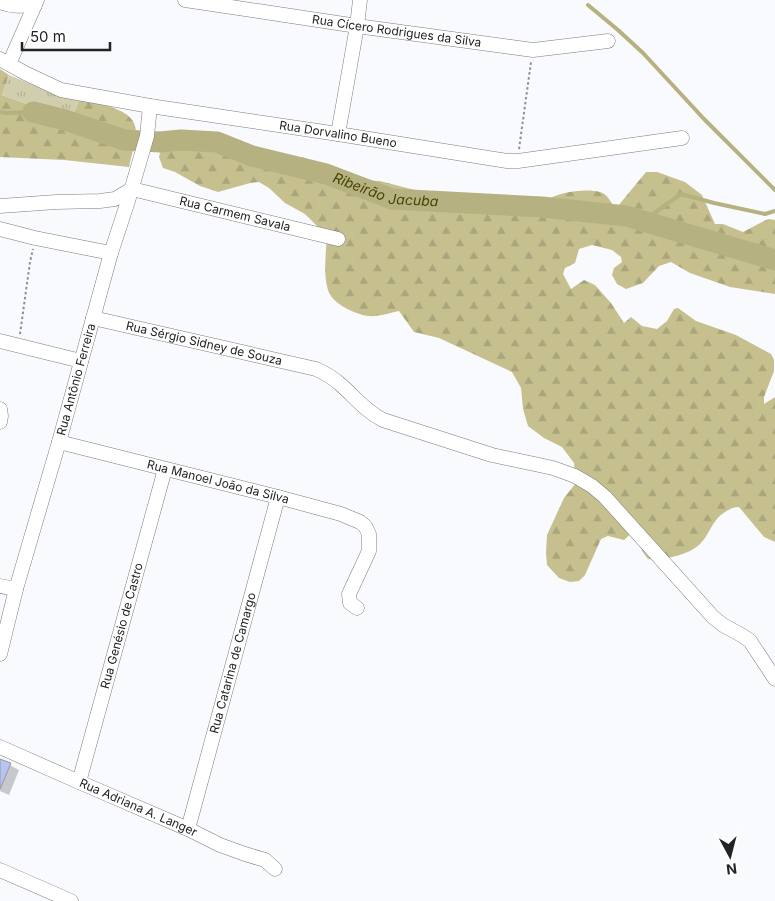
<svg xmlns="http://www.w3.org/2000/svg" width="775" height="901" font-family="Inter,sans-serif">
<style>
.forest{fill:url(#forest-firs)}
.park{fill:url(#park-tufts)}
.shadow{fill:#0003}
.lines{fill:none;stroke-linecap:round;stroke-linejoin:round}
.stream{stroke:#b6b180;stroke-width:4}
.river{stroke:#b6b180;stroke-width:21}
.building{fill:#b5c4f1;stroke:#97999e}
.minor-casing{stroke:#7a7c80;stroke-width:15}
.path{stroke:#8e8f92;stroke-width:2;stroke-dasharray:2.5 2.5;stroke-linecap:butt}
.minor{stroke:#fff;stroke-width:14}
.labels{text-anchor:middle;stroke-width:4;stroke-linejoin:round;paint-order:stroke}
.street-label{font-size:12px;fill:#222325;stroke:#fff}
.water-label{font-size:14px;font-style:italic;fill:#494202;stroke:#fff}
</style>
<defs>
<pattern id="forest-firs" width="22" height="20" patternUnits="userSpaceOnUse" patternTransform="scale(1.25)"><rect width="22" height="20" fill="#c6c08f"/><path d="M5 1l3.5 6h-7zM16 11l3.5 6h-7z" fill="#aaa57b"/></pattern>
<pattern id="park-tufts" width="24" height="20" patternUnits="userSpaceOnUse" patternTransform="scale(1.25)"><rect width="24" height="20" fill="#d1ceae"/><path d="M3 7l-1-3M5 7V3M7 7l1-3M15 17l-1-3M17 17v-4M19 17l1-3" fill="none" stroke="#b3b196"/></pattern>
</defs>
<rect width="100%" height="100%" fill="#f9fafe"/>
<!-- forest -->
<g class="forest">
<path d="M 0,69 L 9,75 L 2,95 L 71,120 L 79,100 C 97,104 136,107 136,132 C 136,143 131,156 129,167 L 64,160 L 0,157 Z"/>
<path d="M 168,144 L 180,144 L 222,150 L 242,159 L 262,162 L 302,157 L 307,159 L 321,172 L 332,176 L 338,173 L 338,171 L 359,180 L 380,181 L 438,196 L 459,204 L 494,207 L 546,201 C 557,192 586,188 600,192 C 607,194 610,200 613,206 L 618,206 L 646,172 L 657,172 L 685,182 L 702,195 L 715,224 L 723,224 L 743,232 L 768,219 L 775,220 L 775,294 L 730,287 L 690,273 L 671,262 L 659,266 L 643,283 L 626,289 L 617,284 L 612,275 L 614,268 L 622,262 L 621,257 L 612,250 L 592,245 L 579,249 L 575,263 L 565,268 L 563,274 L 571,289 L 584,280 L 595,285 L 611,303 L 624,323 L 631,317 L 642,326 L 657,329 L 667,321 L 674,309 L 678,308 L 696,321 L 736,335 L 771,354 L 774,360 L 774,371 L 764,397 L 764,404 L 775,397 L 775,542 L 764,537 L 739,507 C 733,507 730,509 725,512 C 711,521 710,535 699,545 C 686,556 664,560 648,559 L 642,551 L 638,527 L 624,540 L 608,536 L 601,539 L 585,575 L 579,581 L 570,582 L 559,578 L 547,565 L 546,553 L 547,535 L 564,498 L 576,483 L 574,463 L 562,447 L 544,438 L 528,426 L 523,409 L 521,388 L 512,372 L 439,338 L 414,332 L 399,311 C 389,313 379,317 368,316 C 355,314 332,304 328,290 C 323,274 326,253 327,236 L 305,214 L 285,203 L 269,188 L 259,182 L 250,183 L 218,192 L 200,186 L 175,172 L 163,168 L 159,157 L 161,149 Z"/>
</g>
<!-- park -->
<path class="park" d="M 9,75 L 43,89 L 79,100 L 71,120 L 2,95 Z"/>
<!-- shadow -->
<path class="shadow" d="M 0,760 L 19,770 L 9,795 L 0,791 Z"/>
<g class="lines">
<!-- stream -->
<g class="stream">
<path d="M 588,5 L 618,30 L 643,53 L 704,119 L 775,190"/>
<path d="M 0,112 L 6,113 L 33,112"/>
<path d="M 643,221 L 681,194 L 714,203 L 765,214 L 775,211"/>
</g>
<!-- river -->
<path class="river" id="s1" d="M 33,112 L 65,120 L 124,140 L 160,142 L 181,140 L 217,142 L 252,156 L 326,174 L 392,199 L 542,207 L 626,216 L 775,260"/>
</g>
<!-- building -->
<path class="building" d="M 0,759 L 11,763 L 0,789 Z"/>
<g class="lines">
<defs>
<g id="minor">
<path id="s2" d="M 185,0 L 357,26 L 533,50 L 608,41"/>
<path d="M 0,2 C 12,7 22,6 35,5"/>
<path id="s3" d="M 0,59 L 25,73 L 61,90 L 150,106 L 338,134 L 507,161 L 518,161 L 682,138"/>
<path d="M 9,64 L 37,0"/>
<path d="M 338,134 L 357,26 L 360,0"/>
<path id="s4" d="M 0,206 L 56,202 L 100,201 L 115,199 L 132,189 L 338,239"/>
<path d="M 0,229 L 35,238 L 111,253"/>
<path id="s5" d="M 93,318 L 316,369 C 325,373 332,377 340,384 C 354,396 365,411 383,420 L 492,455 L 553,468 L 575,476 L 592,486 L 605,497 L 713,617 L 723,625 L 743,636 L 750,641 L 775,679"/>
<path d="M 0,341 L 81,361"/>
<path d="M 0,409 L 1,416 L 0,422"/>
<path id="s6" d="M 59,442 L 278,497 L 341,514 L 360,522 L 365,526 L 369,534 L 369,551 L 349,594 L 350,603 L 357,608"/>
<path d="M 0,586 L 16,589"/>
<path id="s7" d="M 0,654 L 16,589 L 59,442 L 111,253 L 128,201 L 147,136 L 150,106"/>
<path id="s8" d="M 0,747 L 79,782 L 188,829 L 220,845 L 245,854 L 265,860 L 275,869"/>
<path id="s9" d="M 79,782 L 165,469"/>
<path id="s10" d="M 188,829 L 278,497"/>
<path d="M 0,870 L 71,901"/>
</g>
</defs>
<!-- minor casing -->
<use href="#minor" class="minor-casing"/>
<!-- path -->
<g class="path">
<path d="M 519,149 L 531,62"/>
<path d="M 20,334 L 30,262 L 33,249"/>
</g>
<!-- minor -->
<use href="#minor" class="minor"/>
</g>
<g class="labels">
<!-- street labels -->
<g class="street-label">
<text dy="4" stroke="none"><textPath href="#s2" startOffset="214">Rua Cícero Rodrigues da Silva</textPath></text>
<text dy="4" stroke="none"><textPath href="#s3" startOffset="349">Rua Dorvalino Bueno</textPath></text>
<text dy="4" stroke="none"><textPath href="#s4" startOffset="241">Rua Carmem Savala</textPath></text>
<text dy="4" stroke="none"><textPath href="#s5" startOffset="114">Rua Sérgio Sidney de Souza</textPath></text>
<text dy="4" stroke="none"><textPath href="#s7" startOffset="285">Rua Antônio Ferreira</textPath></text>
<text dy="4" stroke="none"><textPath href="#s6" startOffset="164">Rua Manoel João da Silva</textPath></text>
<text dy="4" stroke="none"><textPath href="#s9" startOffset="162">Rua Genésio de Castro</textPath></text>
<text dy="4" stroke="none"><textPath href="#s10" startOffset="172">Rua Catarina de Camargo</textPath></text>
<text dy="4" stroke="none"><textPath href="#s8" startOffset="151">Rua Adriana A. Langer</textPath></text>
</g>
<!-- water labels -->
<g class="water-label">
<text dy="5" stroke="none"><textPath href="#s1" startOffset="365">Ribeirão Jacuba</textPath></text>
</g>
</g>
<!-- north arrow -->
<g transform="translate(730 856) rotate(173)" stroke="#ffffff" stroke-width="4" paint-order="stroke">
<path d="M0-4L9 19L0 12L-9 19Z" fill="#222325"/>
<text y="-8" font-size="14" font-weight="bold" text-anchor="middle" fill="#222325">N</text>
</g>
<!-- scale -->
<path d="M22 42v8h88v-8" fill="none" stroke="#222325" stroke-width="2.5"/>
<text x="30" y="42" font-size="15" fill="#222325" stroke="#ffffff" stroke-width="4" paint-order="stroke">50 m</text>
</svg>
